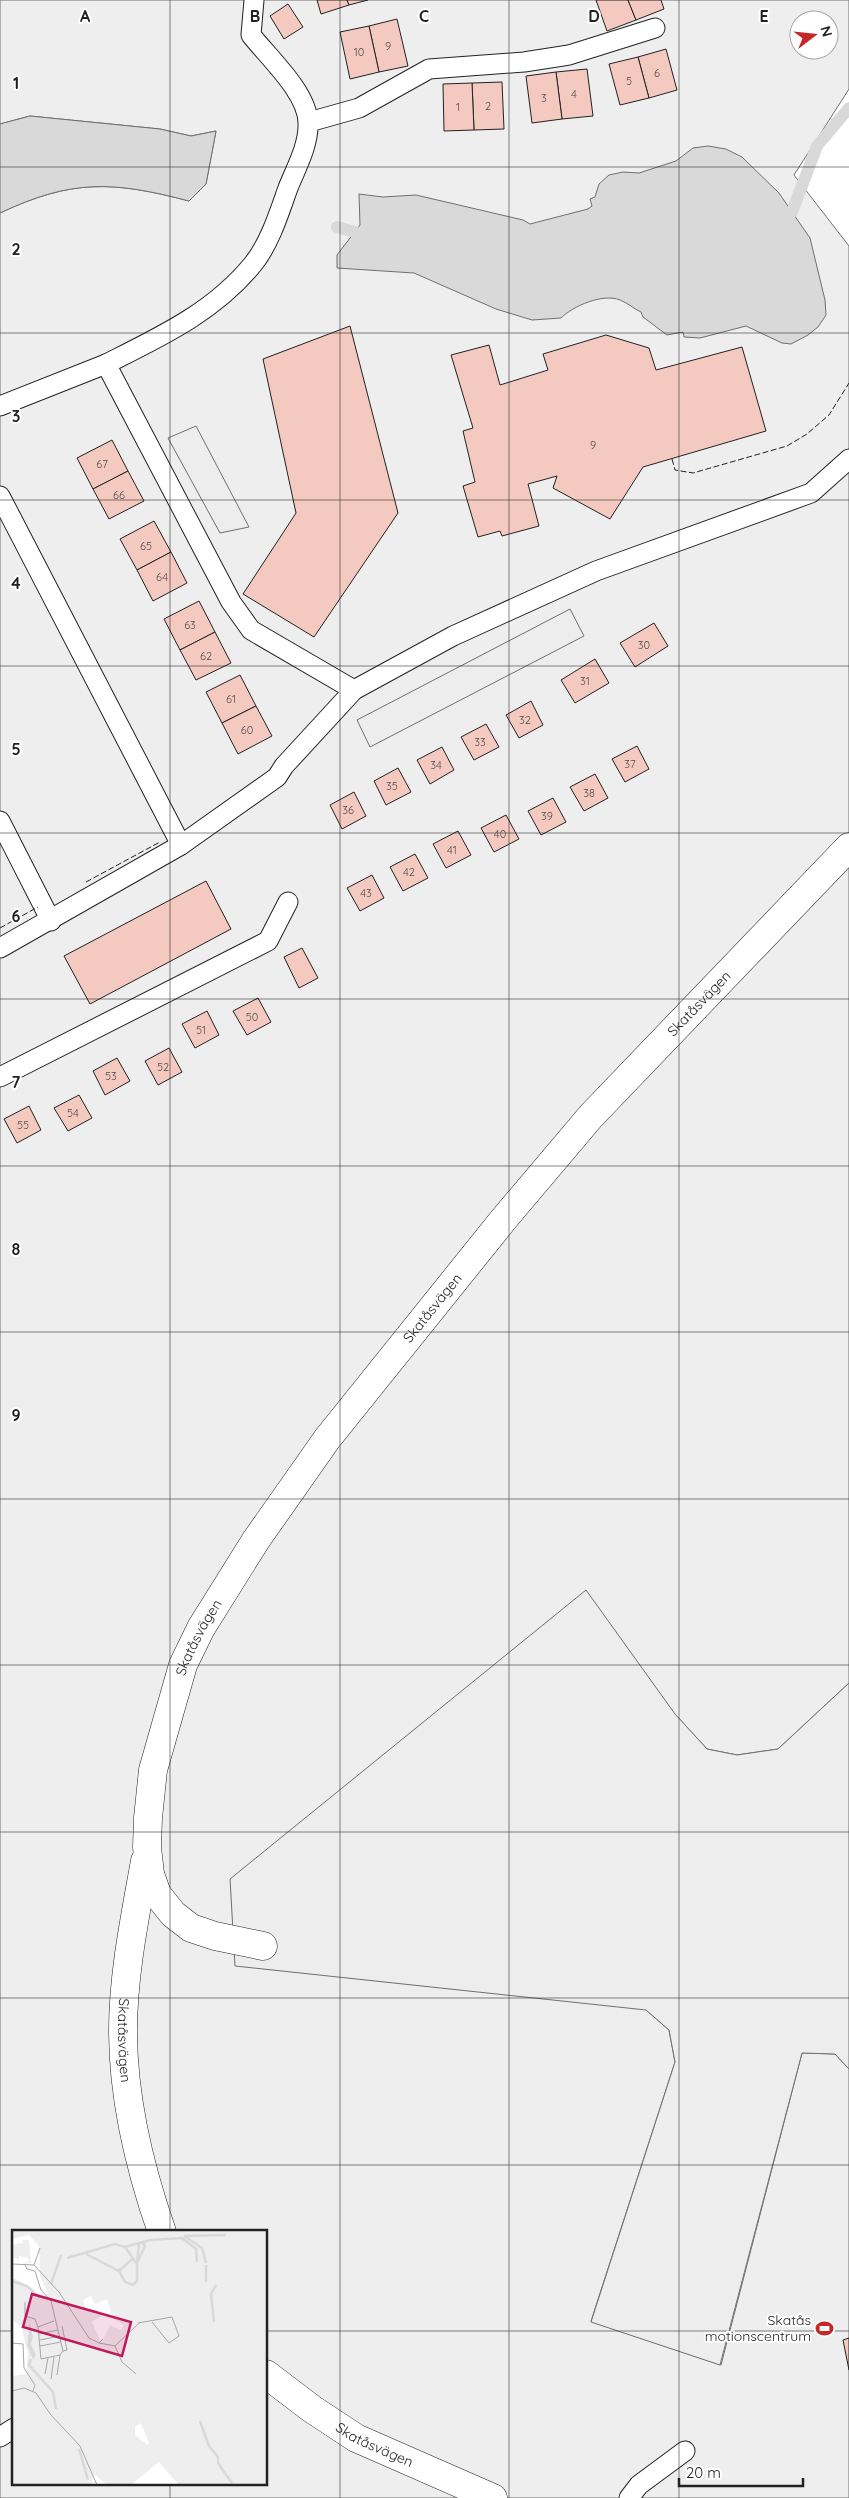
<svg xmlns="http://www.w3.org/2000/svg" width="849" height="2498" font-family="Quicksand,sans-serif">
<style>
.green{fill:#eee;stroke:#6f6f6f;fill-rule:evenodd}
.parking{fill:#ededed;stroke:#6f6f6f}
.water{fill:#d9d9d9;stroke:#6f6f6f}
.lines{fill:none;stroke-linecap:round;stroke-linejoin:round}
.stream{stroke:#d9d9d9;stroke-width:12}
.building{fill:#f3c9c0;stroke:#222}
.service-casing{stroke:#222;stroke-width:21}
.minor-casing{stroke:#222;stroke-width:29}
.service{stroke:#fff;stroke-width:19}
.minor{stroke:#fff;stroke-width:28}
.fence{stroke:#222;stroke-width:1;stroke-dasharray:6 2.5;stroke-linecap:butt}
.grid{fill:none;stroke:#222;stroke-width:1;stroke-opacity:0.55}
.labels{text-anchor:middle;stroke-width:4;stroke-linejoin:round;paint-order:stroke}
.number-label{font-size:11px;fill:#564c4a}
.street-label{font-size:14px;fill:#222;stroke:#fff}
.poi-label{font-size:14px;fill:#222;stroke:#fff;text-anchor:end}
.inset-river{fill:none;stroke:#d9d9d9;stroke-width:2.5}
.inset-road{fill:none;stroke:#a7a7a7;stroke-width:1}
.view{fill:#c2185b;fill-opacity:0.15;stroke:#c2185b;stroke-width:2.5}
.inset-edge{fill:none;stroke:#222;stroke-width:2.5}
.grid-label{font-size:16px;text-anchor:middle;font-weight:bold;fill:#222;stroke:#fff;stroke-width:4;stroke-linejoin:round;paint-order:stroke}
</style>
<rect width="100%" height="100%" fill="#fff"/>
<!-- green -->
<path class="green" d="M 0,0 L 849,0 L 849,89 L 794,175 L 849,246 L 849,1683 L 778,1749 L 737,1755 L 707,1749 L 675,1714 L 646,2010 L 669,2030 L 675,2062 L 591,2321 L 721,2365 L 802,2053 L 835,2054 L 849,2069 L 849,2498 L 0,2498 L 0,213 C 72,179 113,181 189,201 L 206,184 L 216,131 L 191,136 L 160,129 L 30,116 L 0,124 ZM 799,20 L 829,20 L 829,50 L 799,50 ZM 14,2232 L 266,2232 L 266,2484 L 14,2484 Z"/>
<!-- parking -->
<g class="parking">
<path d="M 196,426 L 249,527 L 220,533 L 168,438 Z"/>
<path d="M 570,609 L 584,636 L 370,747 L 357,720 Z"/>
<path d="M 586,1590 L 675,1714 L 707,1749 L 737,1755 L 778,1749 L 849,1683 L 849,2069 L 835,2054 L 802,2053 L 720,2365 L 591,2322 L 675,2062 L 669,2030 L 646,2010 L 235,1966 L 230,1879 Z"/>
</g>
<!-- water -->
<g class="water">
<path d="M 30,116 L 160,129 L 191,136 L 216,131 L 206,184 L 189,201 C 113,181 72,179 0,213 L 0,124 Z"/>
<path d="M 708,146 L 726,149 L 742,157 L 779,193 L 792,212 L 810,238 L 825,300 L 826,315 L 818,327 L 808,335 L 791,344 L 782,343 L 746,326 L 700,338 L 684,337 L 683,332 L 667,335 L 643,317 L 641,312 C 634,309 628,303 620,300 C 603,293 573,306 561,318 L 532,320 L 496,309 L 414,273 L 337,268 L 337,255 L 360,225 L 359,194 L 383,197 L 416,195 L 523,220 L 530,224 L 588,209 L 592,206 L 590,199 L 595,197 L 599,184 L 609,175 L 623,172 L 639,173 L 676,161 L 693,148 Z"/>
</g>
<g class="lines">
<!-- stream -->
<g class="stream">
<path d="M 792,212 L 817,146 L 849,108"/>
<path d="M 337,227 L 355,232"/>
</g>
</g>
<!-- building -->
<g class="building">
<path d="M 317,0 L 347,0 L 349,5 L 321,14 Z"/>
<path d="M 347,0 L 368,0 L 349,5 Z"/>
<path d="M 596,0 L 628,0 L 636,20 L 607,31 Z"/>
<path d="M 628,0 L 661,0 L 664,9 L 636,20 Z"/>
<path d="M 288,4 L 303,27 L 284,39 L 270,16 Z"/>
<path d="M 397,19 L 408,66 L 379,72 L 369,26 Z"/>
<path d="M 369,26 L 379,72 L 350,79 L 340,32 Z"/>
<path d="M 666,49 L 677,90 L 649,98 L 638,57 Z"/>
<path d="M 638,57 L 649,98 L 620,105 L 609,64 Z"/>
<path d="M 587,69 L 593,116 L 562,119 L 556,72 Z"/>
<path d="M 556,72 L 562,119 L 532,123 L 526,76 Z"/>
<path d="M 502,82 L 504,129 L 474,130 L 472,83 Z"/>
<path d="M 472,83 L 474,130 L 444,131 L 443,84 Z"/>
<path d="M 350,326 L 398,513 L 314,637 L 243,594 L 296,513 L 263,359 Z"/>
<path d="M 606,335 L 649,348 L 656,370 L 742,347 L 766,431 L 643,467 L 610,519 L 553,488 L 557,476 L 528,484 L 539,526 L 502,536 L 500,531 L 478,537 L 463,486 L 475,482 L 463,431 L 473,428 L 451,355 L 489,345 L 500,385 L 548,370 L 543,354 Z"/>
<path d="M 112,440 L 128,471 L 93,489 L 77,458 Z"/>
<path d="M 128,471 L 144,501 L 109,519 L 93,489 Z"/>
<path d="M 154,521 L 171,552 L 137,570 L 120,539 Z"/>
<path d="M 171,552 L 187,583 L 153,601 L 137,570 Z"/>
<path d="M 199,601 L 215,632 L 180,650 L 164,619 Z"/>
<path d="M 654,623 L 668,646 L 635,667 L 620,643 Z"/>
<path d="M 215,632 L 231,663 L 196,680 L 180,650 Z"/>
<path d="M 595,659 L 609,683 L 575,703 L 561,680 Z"/>
<path d="M 240,675 L 256,706 L 222,723 L 206,692 Z"/>
<path d="M 531,701 L 543,725 L 519,738 L 506,715 Z"/>
<path d="M 256,706 L 272,736 L 238,754 L 222,723 Z"/>
<path d="M 486,724 L 499,747 L 474,760 L 461,737 Z"/>
<path d="M 637,746 L 649,769 L 625,782 L 612,759 Z"/>
<path d="M 442,747 L 454,770 L 430,784 L 417,760 Z"/>
<path d="M 398,768 L 411,792 L 386,805 L 374,781 Z"/>
<path d="M 595,774 L 608,798 L 584,811 L 570,787 Z"/>
<path d="M 354,792 L 366,816 L 342,829 L 330,805 Z"/>
<path d="M 553,798 L 566,822 L 541,835 L 528,811 Z"/>
<path d="M 506,815 L 519,839 L 494,852 L 481,828 Z"/>
<path d="M 458,831 L 471,855 L 446,868 L 433,844 Z"/>
<path d="M 415,854 L 428,878 L 403,891 L 390,867 Z"/>
<path d="M 372,875 L 384,898 L 360,911 L 347,888 Z"/>
<path d="M 206,881 L 231,929 L 90,1004 L 64,956 Z"/>
<path d="M 302,948 L 318,978 L 299,988 L 284,957 Z"/>
<path d="M 258,998 L 271,1022 L 247,1035 L 233,1011 Z"/>
<path d="M 207,1011 L 219,1035 L 195,1048 L 182,1024 Z"/>
<path d="M 169,1048 L 182,1072 L 158,1085 L 145,1061 Z"/>
<path d="M 117,1058 L 130,1081 L 105,1095 L 93,1071 Z"/>
<path d="M 79,1095 L 92,1118 L 68,1131 L 54,1108 Z"/>
<path d="M 29,1106 L 41,1130 L 17,1143 L 4,1119 Z"/>
<path d="M 849,2338 L 849,2370 L 843,2340 Z"/>
</g>
<g class="lines">
<defs>
<g id="service">
<path d="M 309,122 L 359,108 L 429,69 L 524,62 L 569,55 L 655,28"/>
<path d="M 106,364 C 160,337 214,312 253,264 C 270,243 279,213 288,188 C 296,168 309,145 308,123 C 308,93 269,58 251,35 L 254,0"/>
<path d="M 0,406 L 106,364 L 231,602 L 251,630 L 354,690"/>
<path d="M 0,496 L 181,845"/>
<path d="M 0,821 L 51,921"/>
<path d="M 0,948 L 181,845 L 277,777 L 284,766 L 354,690 L 453,636 L 596,571 L 811,493 L 849,459"/>
<path d="M 0,1077 L 268,941 L 288,902"/>
<path d="M 0,2437 L 14,2428"/>
<path d="M 629,2498 L 639,2485 L 685,2451"/>
</g>
<g id="minor">
<path id="s1" d="M 145,1861 C 135,1917 123,1974 123,2031 C 123,2098 140,2169 162,2232"/>
<path id="s2" d="M 263,1946 L 215,1936 L 191,1928 L 173,1914 L 157,1894 L 150,1874 L 147,1847 L 148,1818 L 153,1770 L 183,1665 L 201,1628 L 256,1540 L 327,1439 L 503,1220 L 591,1116 L 849,847"/>
<path id="s3" d="M 266,2374 L 312,2409 L 356,2438 L 493,2498"/>
</g>
</defs>
<!-- service casing -->
<use href="#service" class="service-casing"/>
<!-- minor casing -->
<use href="#minor" class="minor-casing"/>
<!-- service -->
<use href="#service" class="service"/>
<!-- minor -->
<use href="#minor" class="minor"/>
<!-- fence -->
<g class="fence">
<path d="M 672,459 L 675,470 L 693,473 L 787,446 L 807,434 L 829,415 L 849,383"/>
<path d="M 86,882 L 160,842"/>
<path d="M 0,928 L 38,907"/>
</g>
</g>
<!-- grid -->
<path class="grid" d="M 170,0 L 170,2232M 340,0 L 340,2498M 509,0 L 509,2498M 679,0 L 679,2498M 0,167 L 849,167M 0,333 L 849,333M 0,500 L 849,500M 0,666 L 849,666M 0,833 L 849,833M 0,999 L 849,999M 0,1166 L 849,1166M 0,1332 L 849,1332M 0,1499 L 849,1499M 0,1665 L 849,1665M 0,1832 L 849,1832M 0,1998 L 849,1998M 0,2165 L 849,2165M 0,2331 L 14,2331M 266,2331 L 849,2331M 170,2484 L 170,2498"/>
<!-- icons -->
<defs>
<symbol id="stadium-bare" viewBox="-9 -9 18 18"><path d="M0-5a6.5 5 0 1 0 0 10a6.5 5 0 1 0 0-10ZM-3.5-1.8h7v3.6h-7Z" fill="#c62828" stroke="#fff" stroke-width="2.5" paint-order="stroke"/></symbol>
</defs>
<g fill-rule="evenodd">
<use href="#stadium-bare" x="812" y="2316" width="25" height="25"/>
</g>
<g class="labels">
<!-- number labels -->
<g class="number-label">
<text x="388" y="50">9</text>
<text x="359" y="56">10</text>
<text x="657" y="77">6</text>
<text x="629" y="85">5</text>
<text x="574" y="98">4</text>
<text x="544" y="102">3</text>
<text x="488" y="110">2</text>
<text x="458" y="111">1</text>
<text x="593" y="449">9</text>
<text x="102" y="468">67</text>
<text x="119" y="499">66</text>
<text x="146" y="550">65</text>
<text x="162" y="581">64</text>
<text x="190" y="629">63</text>
<text x="644" y="649">30</text>
<text x="206" y="660">62</text>
<text x="585" y="685">31</text>
<text x="231" y="703">61</text>
<text x="525" y="724">32</text>
<text x="247" y="734">60</text>
<text x="480" y="746">33</text>
<text x="630" y="768">37</text>
<text x="436" y="769">34</text>
<text x="392" y="790">35</text>
<text x="589" y="797">38</text>
<text x="348" y="814">36</text>
<text x="547" y="820">39</text>
<text x="500" y="838">40</text>
<text x="452" y="854">41</text>
<text x="409" y="876">42</text>
<text x="366" y="897">43</text>
<text x="252" y="1021">50</text>
<text x="201" y="1034">51</text>
<text x="163" y="1071">52</text>
<text x="111" y="1080">53</text>
<text x="73" y="1117">54</text>
<text x="23" y="1129">55</text>
</g>
<!-- street labels -->
<g class="street-label">
<text dy="5" stroke="none"><textPath href="#s2" startOffset="1199">Skatåsvägen</textPath></text>
<text dy="5" stroke="none"><textPath href="#s2" startOffset="794">Skatåsvägen</textPath></text>
<text dy="5" stroke="none"><textPath href="#s2" startOffset="389">Skatåsvägen</textPath></text>
<text dy="5" stroke="none"><textPath href="#s1" startOffset="181">Skatåsvägen</textPath></text>
<text dy="5" stroke="none"><textPath href="#s3" startOffset="130">Skatåsvägen</textPath></text>
</g>
<!-- poi labels -->
<g class="poi-label">
<text x="811" y="2325">Skatås<tspan x="811" dy="16">motionscentrum</tspan></text>
</g>
</g>
<!-- overview -->
<g transform="translate(12 2230)">
<rect width="255" height="255" fill="#fff"/>
<path d="M 0,0 L 255,0 L 255,255 L 167,255 L 147,232 L 119,255 L 95,255 L 82,244 L 79,255 L 0,255 L 0,146 L 14,144 L 16,123 L 9,97 L 0,89 L 0,48 L 9,51 L 26,68 L 36,64 L 28,46 L 27,16 L 17,5 L 0,9 ZM 79,66 L 83,74 L 95,69 L 101,89 L 112,95 L 109,100 L 98,95 L 91,110 L 88,110 L 80,92 L 89,86 L 84,79 L 74,78 L 71,70 ZM 19,90 L 21,107 L 19,114 L 24,125 L 21,130 L 15,115 ZM 129,193 L 137,213 L 135,215 L 123,205 L 123,197 ZM 11,10 L 17,10 L 19,33 L 10,34 L 18,31 L 16,28 L 7,26 L 6,33 L 5,28 L 0,28 L 0,15 L 11,13 Z" fill="#eee" fill-rule="evenodd"/>
<path d="M 18,90 L 21,107 L 19,114 L 24,125 L 21,130 L 15,115 Z" fill="#d9d9d9"/>
<path class="inset-river" d="M 172,6 L 214,5M 172,6 L 190,18 L 194,33M 114,18 L 124,33M 74,24 L 107,41 L 121,28M 55,28 L 103,14 L 113,17 L 138,10 L 170,8 L 184,19 L 185,32M 125,33 L 127,14M 107,41 L 113,52 L 121,55 L 125,51 L 125,33 L 133,16 L 131,13M 0,51 L 15,56 L 28,68M 194,52 L 194,35M 39,54 L 49,25M 202,92 L 199,64 L 204,55M 19,129 L 17,135 L 41,162 L 44,179M 188,191 L 197,216 L 206,227 L 206,233 L 220,253M 67,219 L 76,250"/>
<path class="inset-road" d="M 0,34 L 22,35 L 28,18M 13,35 L 15,39 L 23,41 L 29,60 L 39,71 L 51,121 L 48,125 L 29,129 L 26,97 L 42,91M 22,35 L 47,62 L 77,108 L 87,113 L 91,109M 13,72 L 13,86 L 23,89 L 26,97M 128,93 L 126,93 L 160,87 L 167,106 L 157,113 L 140,92M 50,96 L 55,120 L 51,121M 27,104 L 46,100M 28,110 L 48,106M 0,113 L 11,114 L 12,138M 87,113 L 103,116 L 126,94M 28,116 L 49,112M 103,116 L 110,132 L 124,144M 12,138 L 23,155 L 21,161M 33,144 L 36,128M 45,145 L 48,125M 39,149 L 42,127M 0,161 L 12,158 L 24,163 L 39,185 L 68,216 L 85,255M 232,255 L 249,255"/>
<path class="view" d="M 20,64 L 119,92 L 110,126 L 11,97 Z"/>
<rect width="255" height="255" class="inset-edge"/>
</g>
<g class="grid-label">
<text x="85" y="22">A</text>
<text x="255" y="22">B</text>
<text x="424" y="22">C</text>
<text x="594" y="22">D</text>
<text x="764" y="22">E</text>
<text x="16" y="89">1</text>
<text x="16" y="255">2</text>
<text x="16" y="422">3</text>
<text x="16" y="589">4</text>
<text x="16" y="755">5</text>
<text x="16" y="922">6</text>
<text x="16" y="1088">7</text>
<text x="16" y="1255">8</text>
<text x="16" y="1421">9</text>
</g>
<!-- north arrow -->
<g transform="translate(814 35) rotate(74)"><circle r="24" fill="#ffffff" stroke="#a7a7a7"/>
<path d="M0-4L9 19L0 12L-9 19Z" fill="#c62828"/>
<text y="-8" font-size="14" font-weight="bold" text-anchor="middle" fill="#222222">N</text>
</g>
<!-- scale -->
<path d="M679 2478v8h124v-8" fill="none" stroke="#222222" stroke-width="2.5"/>
<text x="686" y="2478" font-size="15" fill="#222222" stroke="#ffffff" stroke-width="4" paint-order="stroke">20 m</text>
</svg>
